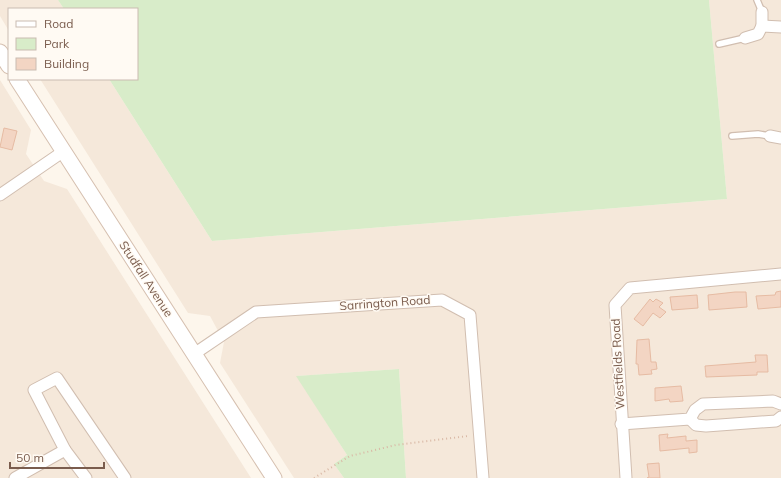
<svg xmlns="http://www.w3.org/2000/svg" width="781" height="478" font-family="Mulish,sans-serif">
<style>
.residential{fill:#f5e8da}
.green{fill:#d8ecc9}
.building{fill:#f3d5c3;stroke:#e6bba3}
.lines{fill:none;stroke-linecap:round;stroke-linejoin:round}
.lane-casing{stroke:#d1beb0;stroke-width:8}
.street-casing{stroke:#d1beb0;stroke-width:13}
.secondary-casing{stroke:#d6c0b0;stroke-width:17}
.path{stroke:#d9b8a5;stroke-width:2;stroke-dasharray:1 3;stroke-linecap:butt}
.lane{stroke:#fff;stroke-width:5.5}
.street{stroke:#fff;stroke-width:11}
.secondary{stroke:#fff;stroke-width:15}
.labels{text-anchor:middle;stroke-width:3;stroke-linejoin:round;paint-order:stroke}
.street-label{font-size:12px;fill:#7a5c4d;stroke:#fffaf3}
</style>
<rect width="100%" height="100%" fill="#fdf6ec"/>
<!-- residential -->
<g class="residential">
<path d="M 0,0 L 58,0 L 64,9 L 9,9 L 9,31 L 0,16 Z"/>
<path d="M 709,0 L 781,0 L 781,478 L 406,478 L 399,369 L 297,376 L 347,455 L 334,464 L 344,478 L 294,478 L 220,363 L 224,342 L 210,316 L 188,313 L 40,79 L 109,79 L 212,241 L 727,199 Z"/>
<path d="M 0,80 L 31,130 L 26,154 L 44,181 L 67,189 L 251,478 L 0,478 Z"/>
</g>
<!-- green -->
<g class="green">
<path d="M 58,0 L 709,0 L 727,199 L 212,241 L 109,79 L 137,79 L 137,9 L 64,9 Z"/>
<path d="M 399,369 L 406,478 L 344,478 L 334,464 L 347,455 L 296,376 Z"/>
</g>
<!-- building -->
<g class="building">
<path d="M 4,128 L 17,131 L 12,150 L 0,147 Z"/>
<path d="M 781,291 L 781,307 L 758,309 L 756,296 L 775,295 L 776,292 Z"/>
<path d="M 735,292 L 746,292 L 747,307 L 709,310 L 708,295 Z"/>
<path d="M 697,295 L 698,308 L 672,310 L 670,297 Z"/>
<path d="M 650,299 L 653,302 L 656,299 L 663,303 L 659,307 L 666,312 L 660,318 L 653,313 L 643,326 L 634,319 Z"/>
<path d="M 649,339 L 651,362 L 656,362 L 657,369 L 651,370 L 652,374 L 639,375 L 638,364 L 636,364 L 637,340 Z"/>
<path d="M 755,355 L 767,355 L 768,372 L 757,372 L 757,375 L 706,377 L 705,366 L 756,362 Z"/>
<path d="M 681,386 L 683,401 L 670,402 L 669,399 L 655,401 L 655,388 Z"/>
<path d="M 668,434 L 667,438 L 686,436 L 686,441 L 697,440 L 697,452 L 689,453 L 689,448 L 660,451 L 659,435 Z"/>
<path d="M 659,463 L 660,478 L 647,478 L 649,477 L 647,464 Z"/>
</g>
<g class="lines">
<defs>
<g id="lane">
<path d="M 757,0 L 762,12"/>
<path d="M 719,44 L 745,38"/>
<path d="M 732,136 L 758,134 L 770,136"/>
</g>
<g id="street">
<path d="M 762,12 L 762,26"/>
<path d="M 745,38 L 758,34 L 762,26 L 781,27"/>
<path d="M 770,136 L 781,138"/>
<path d="M 0,195 L 64,151"/>
<path d="M 194,354 L 256,312 L 442,300 L 470,315 L 483,478"/>
<path d="M 690,419 L 696,425 L 706,426 L 776,421 L 781,417"/>
<path d="M 621,424 L 690,419 L 695,410 L 703,404 L 773,401 L 781,404"/>
<path d="M 65,450 L 86,478"/>
<path d="M 15,478 L 65,450 L 34,390 L 57,378 L 125,478"/>
<path d="M 626,478 L 615,305 L 630,288 L 781,274"/>
</g>
<g id="secondary">
<path d="M 0,52 L 9,66"/>
<path d="M 17,79 L 274,478"/>
</g>
</defs>
<!-- lane casing -->
<use href="#lane" class="lane-casing"/>
<!-- street casing -->
<use href="#street" class="street-casing"/>
<!-- secondary casing -->
<use href="#secondary" class="secondary-casing"/>
<!-- path -->
<path class="path" d="M 314,478 L 350,456 L 396,445 L 468,436"/>
<!-- lane -->
<use href="#lane" class="lane"/>
<!-- street -->
<use href="#street" class="street"/>
<!-- secondary -->
<use href="#secondary" class="secondary"/>
</g>
<g class="labels">
<!-- street labels -->
<g class="street-label">
<text transform="translate(146 279) rotate(57)" y="4">Studfall Avenue</text>
<text transform="translate(385 303) rotate(-4)" y="4">Sarrington Road</text>
<text transform="translate(618 364) rotate(-93)" y="4">Westfields Road</text>
</g>
</g>
<!-- legend -->
<rect x="8" y="8" width="130" height="72" fill="#fffaf3" stroke="#cabbb1"/>
<rect x="16" y="21" width="20" height="6" fill="#ffffff" stroke="#cabbb1"/>
<text x="44" y="28" font-size="12" fill="#7a5c4d">Road</text>
<rect x="16" y="38" width="20" height="12" fill="#d8ecc9" stroke="#cabbb1"/>
<text x="44" y="48" font-size="12" fill="#7a5c4d">Park</text>
<rect x="16" y="58" width="20" height="12" fill="#f3d5c3" stroke="#cabbb1"/>
<text x="44" y="68" font-size="12" fill="#7a5c4d">Building</text>
<!-- scale -->
<path d="M10 462v6h94v-6" fill="none" stroke="#7a5c4d" stroke-width="2"/>
<text x="16" y="462" font-size="12" fill="#7a5c4d" stroke="#fffaf3" stroke-width="3" paint-order="stroke">50 m</text>
</svg>
